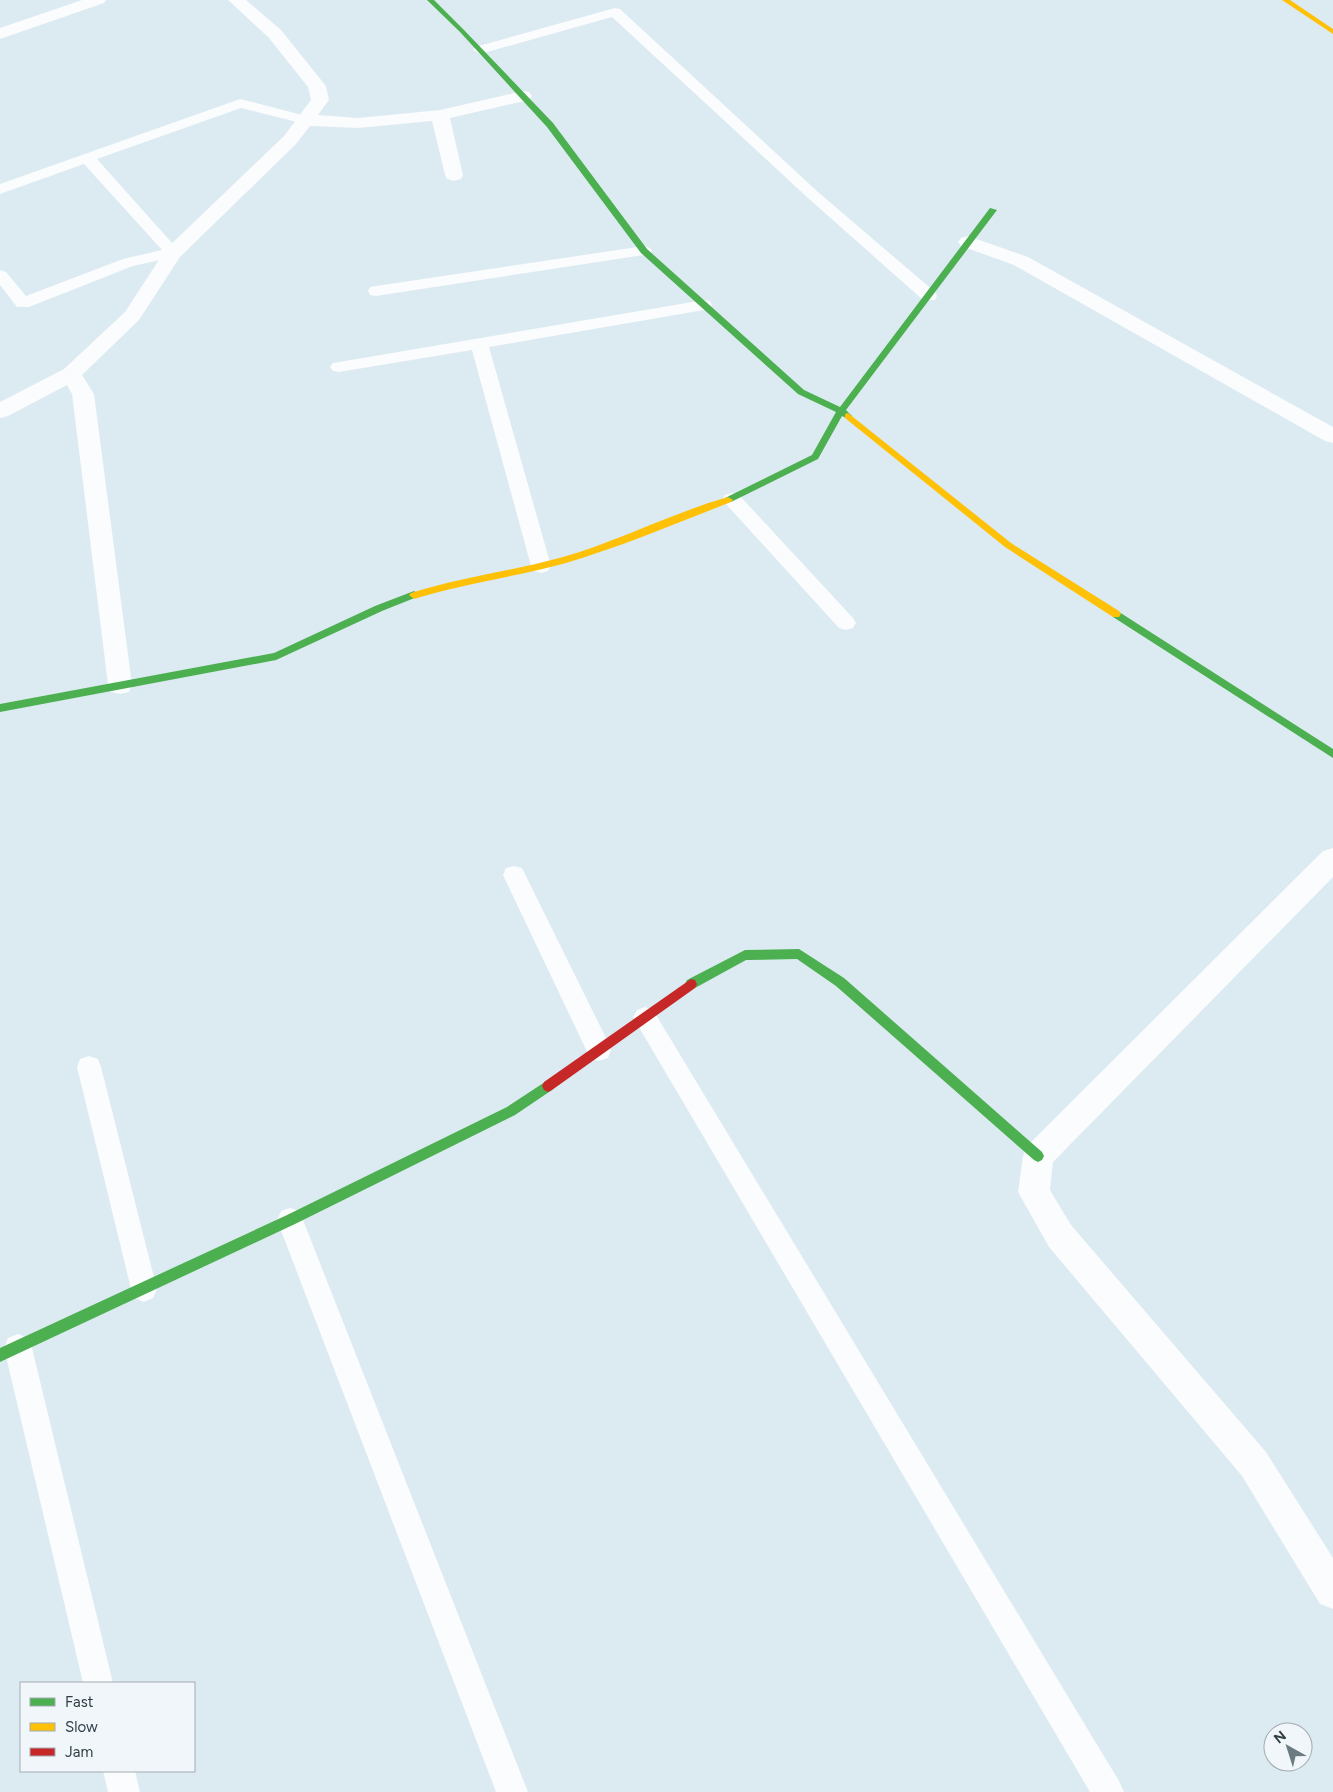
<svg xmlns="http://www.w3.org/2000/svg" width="1333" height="1792" font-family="Figtree,sans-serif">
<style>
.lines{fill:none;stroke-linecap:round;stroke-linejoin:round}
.lane{fill:#fafcfd;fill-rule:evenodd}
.street{fill:#fafcfd;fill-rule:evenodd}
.fast{fill:#4caf50;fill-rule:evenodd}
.slow{fill:#ffc107;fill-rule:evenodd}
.jam{fill:#c62828;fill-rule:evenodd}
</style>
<rect width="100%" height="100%" fill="#dceaf2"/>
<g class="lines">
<!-- lane -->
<g class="lane">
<path d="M 615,8 L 620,9 L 818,192 L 935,292 L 937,296 L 935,300 L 923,300 L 808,198 L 612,17 L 480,54 L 473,50 L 475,47 Z"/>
<path d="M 240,99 L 310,117 L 312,120 L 310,123 L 305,124 L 241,108 L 97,159 L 181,253 L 179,256 L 133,266 L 29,307 L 17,307 L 0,285 L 0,270 L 6,272 L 26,296 L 123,259 L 162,250 L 84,164 L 0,194 L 0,184 Z"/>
<path d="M 644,246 L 650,248 L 652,251 L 650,254 L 376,296 L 370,295 L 368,291 L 370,287 L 376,286 Z"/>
<path d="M 704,300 L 710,301 L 712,305 L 710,309 L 489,347 L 551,566 L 548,571 L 541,573 L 534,571 L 531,566 L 472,350 L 339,372 L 333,371 L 330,367 L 333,363 L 339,362 Z"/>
<path d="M 732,493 L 739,495 L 853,618 L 856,623 L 853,628 L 846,630 L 839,628 L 725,503 L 723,499 L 725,495 Z"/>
<path d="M 514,866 L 522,868 L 608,1042 L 611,1050 L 608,1058 L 599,1061 L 590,1058 L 503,875 L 506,868 Z"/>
<path d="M 645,1007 L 653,1010 L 1119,1781 L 1124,1792 L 1090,1792 L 637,1024 L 633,1017 L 637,1010 Z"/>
<path d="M 89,1056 L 98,1059 L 101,1067 L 157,1289 L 153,1298 L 144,1302 L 135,1298 L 131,1289 L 77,1067 L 80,1059 Z"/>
<path d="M 290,1208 L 299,1211 L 303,1220 L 528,1792 L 496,1792 L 277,1220 L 281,1211 Z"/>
<path d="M 18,1334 L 28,1338 L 32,1348 L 113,1683 L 83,1683 L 4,1348 L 8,1338 Z"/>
<path d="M 103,1771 L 135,1771 L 140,1792 L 108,1792 Z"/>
</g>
<!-- street -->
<g class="street">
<path d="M 82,0 L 106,0 L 104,3 L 0,39 L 0,28 Z"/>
<path d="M 228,0 L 246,0 L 281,30 L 326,86 L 329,100 L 318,115 L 358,118 L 440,110 L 523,91 L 529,92 L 532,96 L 529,100 L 450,118 L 463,175 L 461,179 L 454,181 L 447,179 L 445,175 L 432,121 L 358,128 L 310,126 L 296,144 L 180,257 L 139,320 L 82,375 L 94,394 L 132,685 L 129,692 L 120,694 L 111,692 L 108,685 L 72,394 L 67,385 L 8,416 L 0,418 L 0,402 L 64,369 L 125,312 L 166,249 L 284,136 L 311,100 L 308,87 L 269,38 Z"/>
<path d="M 968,236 L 1028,257 L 1333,427 L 1333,443 L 1325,441 L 1014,265 L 961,246 L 958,242 L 961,238 Z"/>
<path d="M 1333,848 L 1333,877 L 1053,1162 L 1050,1190 L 1071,1225 L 1266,1452 L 1333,1558 L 1333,1609 L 1320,1604 L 1242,1476 L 1049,1247 L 1018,1192 L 1023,1156 L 1027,1146 L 1323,851 Z"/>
</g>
<!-- fast -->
<g class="fast">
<path d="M 427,0 L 434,0 L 464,30 L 553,123 L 647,249 L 804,390 L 840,407 L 990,208 L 997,210 L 846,410 L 852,416 L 848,419 L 842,416 L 818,459 L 731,502 L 725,502 L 725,498 L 812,455 L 836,412 L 798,394 L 641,253 L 547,127 L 460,32 Z"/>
<path d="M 414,591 L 419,595 L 417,597 L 382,611 L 276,660 L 0,712 L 0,704 L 274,653 L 375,606 Z"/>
<path d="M 1116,610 L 1333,749 L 1333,758 L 1113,617 L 1111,614 L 1113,611 Z"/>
<path d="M 799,949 L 844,978 L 1042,1152 L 1044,1156 L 1042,1160 L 1038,1162 L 1034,1160 L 836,986 L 797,959 L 746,960 L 695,988 L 691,989 L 687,988 L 685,984 L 687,980 L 745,950 Z"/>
<path d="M 548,1080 L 552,1082 L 554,1086 L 552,1090 L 515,1115 L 295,1224 L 0,1362 L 0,1348 L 285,1216 L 507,1107 Z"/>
</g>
<!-- slow -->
<g class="slow">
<path d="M 1282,0 L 1290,0 L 1333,29 L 1333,34 Z"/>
<path d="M 848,413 L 1011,543 L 1119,611 L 1121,614 L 1119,617 L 1113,617 L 1005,547 L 845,418 L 845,414 Z"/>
<path d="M 728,497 L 733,500 L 731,502 C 677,523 623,546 566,563 C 516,577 464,583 414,599 L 409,595 L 411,593 C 461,577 513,571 563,557 C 619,541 672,513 728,497 Z"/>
</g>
<!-- jam -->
<path class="jam" d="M 691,979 L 695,980 L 697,984 L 695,988 L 552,1090 L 548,1092 L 544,1090 L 542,1086 L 544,1082 Z"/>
</g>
<!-- legend -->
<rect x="20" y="1682" width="175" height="90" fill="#f0f6fa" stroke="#a3acb2"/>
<rect x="30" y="1698" width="25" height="8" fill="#4caf50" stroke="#a3acb2"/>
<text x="65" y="1707" font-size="15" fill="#303e45">Fast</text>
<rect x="30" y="1723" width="25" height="8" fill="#ffc107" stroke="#a3acb2"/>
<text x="65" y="1732" font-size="15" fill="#303e45">Slow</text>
<rect x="30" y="1748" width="25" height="8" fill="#c62828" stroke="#a3acb2"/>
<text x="65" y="1757" font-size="15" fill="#303e45">Jam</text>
<!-- north arrow -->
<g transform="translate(1288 1747) rotate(321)"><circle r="24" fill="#f0f6fa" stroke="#a3acb2"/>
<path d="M0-4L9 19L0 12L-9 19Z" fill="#6c7a82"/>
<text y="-8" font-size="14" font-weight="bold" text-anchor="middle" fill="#303e45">N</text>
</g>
</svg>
